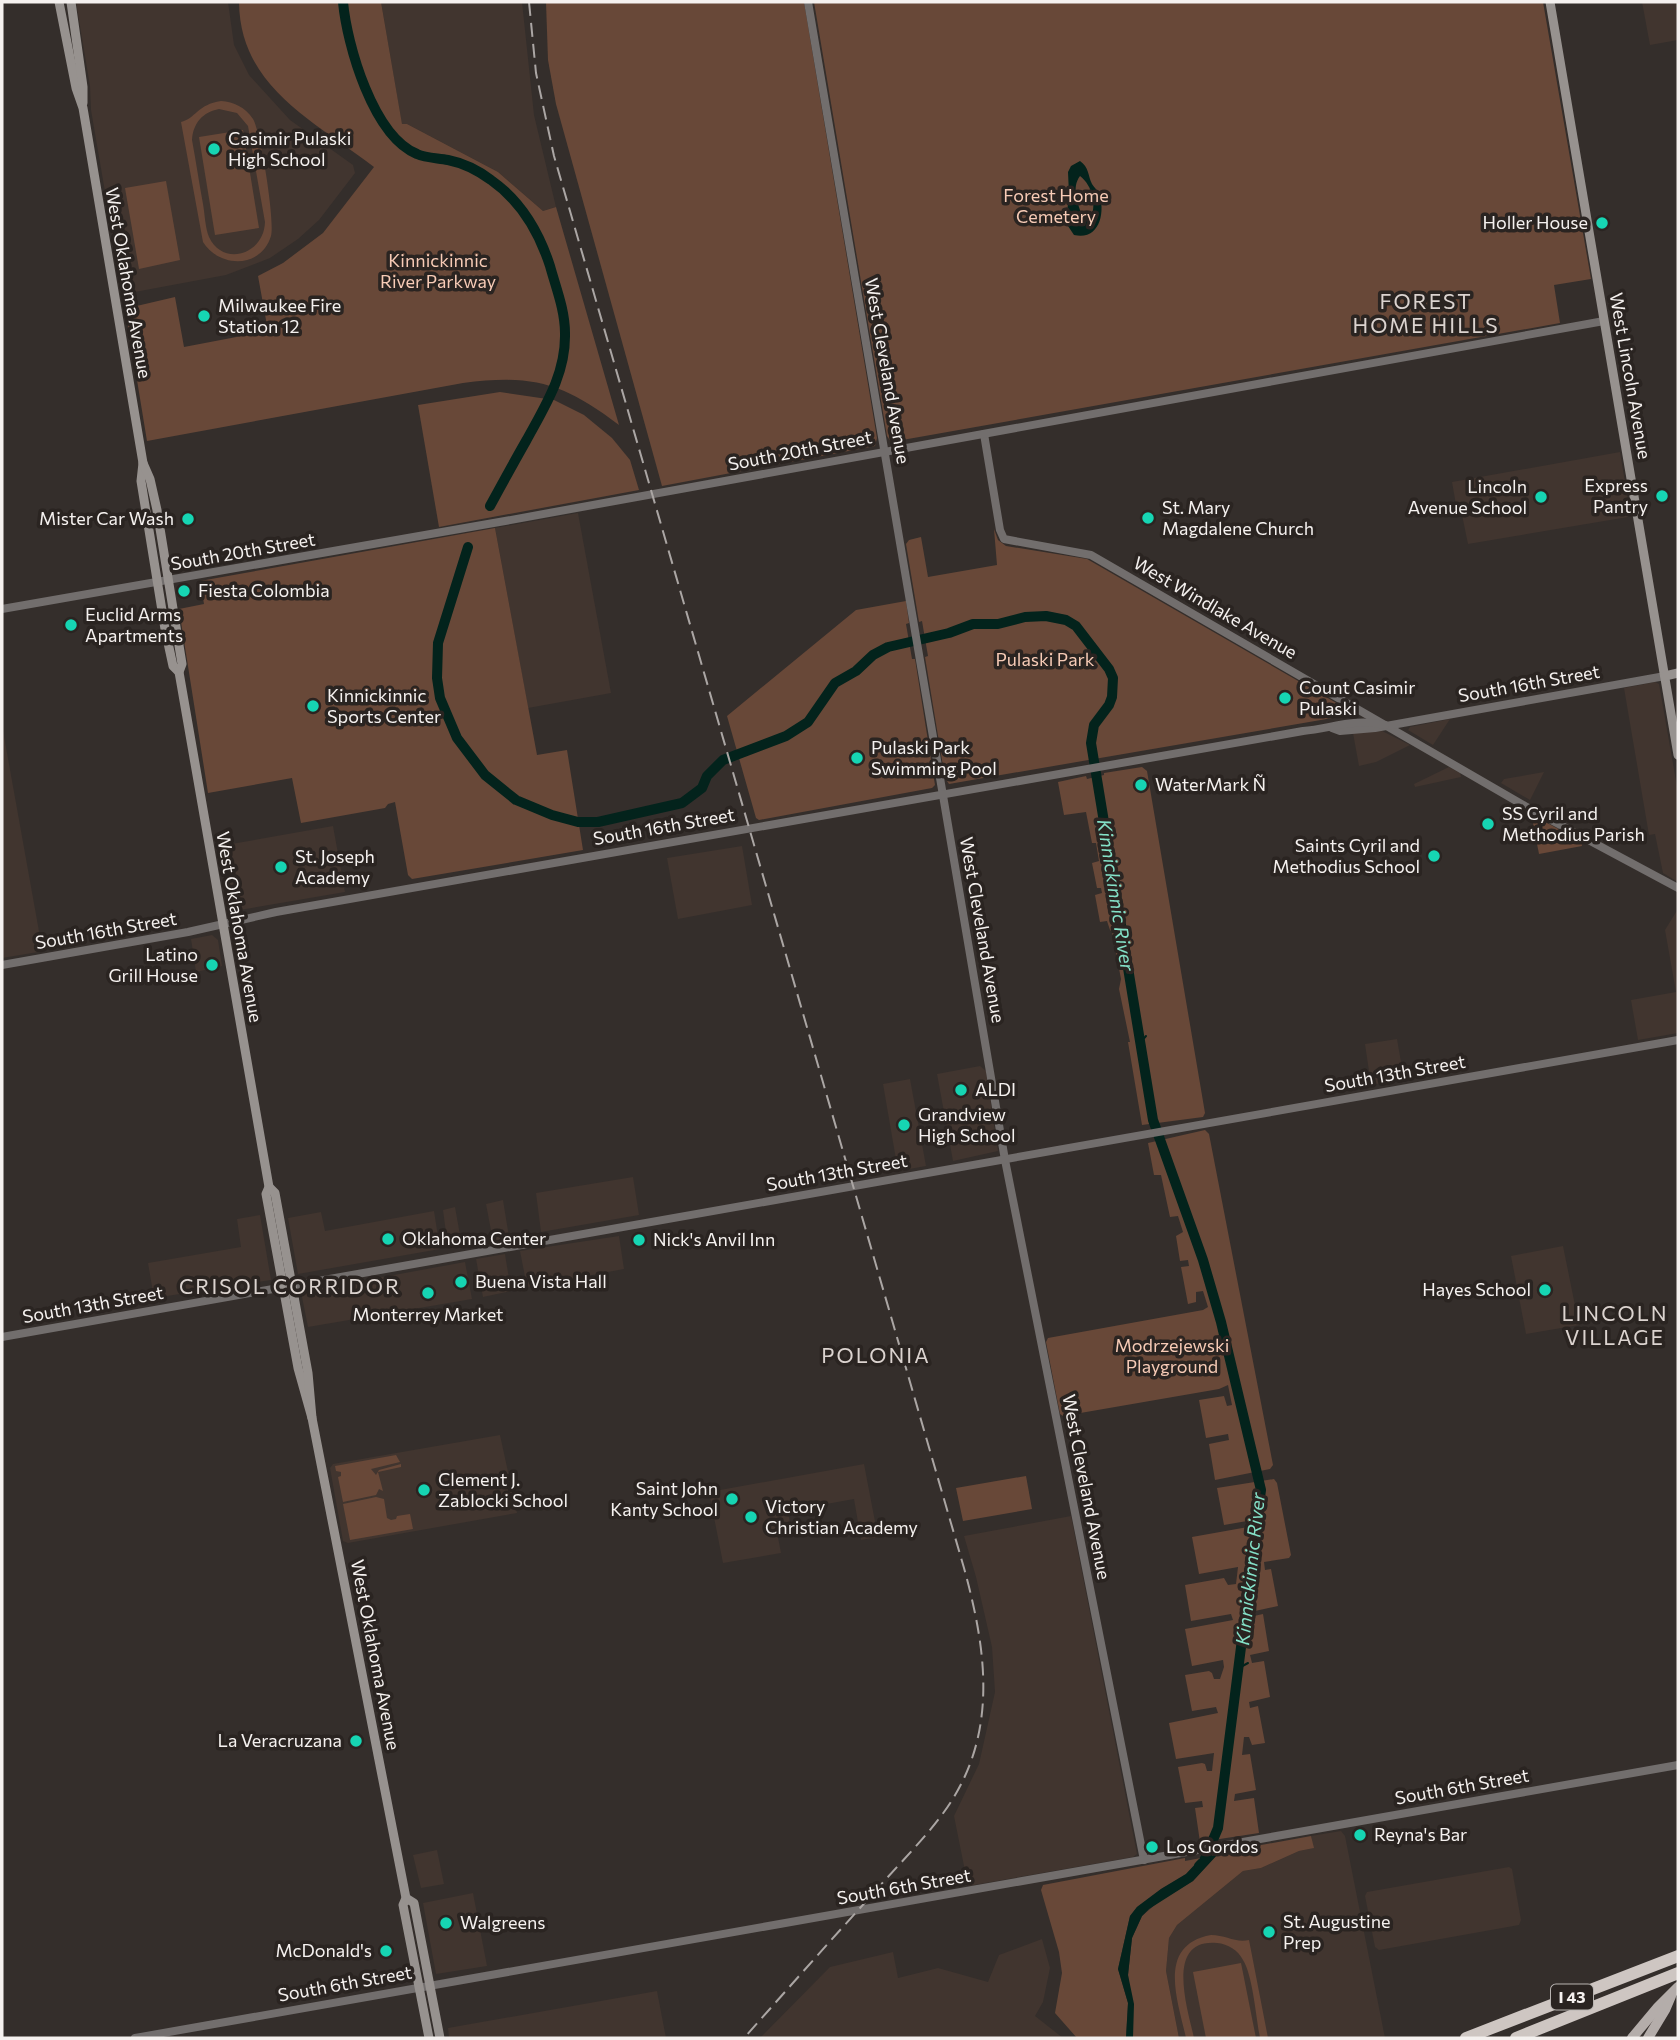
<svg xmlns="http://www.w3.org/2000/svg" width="1680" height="2040" font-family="Commissioner,sans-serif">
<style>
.built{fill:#41352f}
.green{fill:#684838;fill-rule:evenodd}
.water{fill:#03231c;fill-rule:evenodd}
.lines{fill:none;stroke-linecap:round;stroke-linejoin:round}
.stream{stroke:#03231c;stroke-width:2}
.river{stroke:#03231c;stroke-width:10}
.tertiary{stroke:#726e6d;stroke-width:8}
.secondary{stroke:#97928f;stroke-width:9}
.primary{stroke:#b4adaa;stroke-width:10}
.motorway{stroke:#cec6c2;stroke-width:12}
.rail{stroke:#aba6a4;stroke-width:2;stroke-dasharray:14 7;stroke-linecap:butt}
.poi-dot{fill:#16d5b3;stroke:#2a2421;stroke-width:2.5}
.labels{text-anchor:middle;stroke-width:7;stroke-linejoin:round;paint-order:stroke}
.shield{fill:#2a2421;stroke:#b8b4b1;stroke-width:2}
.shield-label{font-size:16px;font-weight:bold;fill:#f5f1ef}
.poi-label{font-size:18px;fill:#f5f1ef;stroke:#2a2421;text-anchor:start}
.park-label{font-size:18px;fill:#f7cbb6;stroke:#2a2421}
.street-label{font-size:18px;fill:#f5f1ef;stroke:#2a2421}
.water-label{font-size:19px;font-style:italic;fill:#84e1c8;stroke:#2a2421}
.quarter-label{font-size:21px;letter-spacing:2px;fill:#dbd3cf;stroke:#2a2421}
</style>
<rect width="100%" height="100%" fill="#342e2b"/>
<!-- built -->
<g class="built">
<path d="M 76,2 L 228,2 L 234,45 L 249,75 L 290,120 L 353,165 L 355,173 L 319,220 L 298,239 L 270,258 L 226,275 L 124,294 L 122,291 L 91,110 L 90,86 Z"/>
<path d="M 381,2 L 522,2 L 534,115 L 556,207 L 543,211 L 498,172 L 407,124 L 402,125 Z"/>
<path d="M 1642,2 L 1678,3 L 1678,40 L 1650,45 Z"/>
<path d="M 1620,452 L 1630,512 L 1628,517 L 1468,544 L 1462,515 L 1458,516 L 1452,482 Z"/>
<path d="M 578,513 L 611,693 L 528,708 L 495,528 Z"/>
<path d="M 1655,682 L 1659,684 L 1678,792 L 1678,882 L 1663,873 L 1655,834 L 1649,835 L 1624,688 Z"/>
<path d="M 1450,719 L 1433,745 L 1408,730 L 1410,727 Z"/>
<path d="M 2,725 L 42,948 L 38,952 L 2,958 Z"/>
<path d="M 1382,731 L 1410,745 L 1376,762 L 1359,766 L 1353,733 Z"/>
<path d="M 1449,767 L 1460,773 L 1461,777 L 1415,787 L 1414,784 Z"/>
<path d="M 1544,772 L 1530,800 L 1501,783 L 1504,779 Z"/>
<path d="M 333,826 L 345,892 L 234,911 L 229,909 L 218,850 L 220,846 Z"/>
<path d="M 742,846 L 752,905 L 678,919 L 667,858 Z"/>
<path d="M 1678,909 L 1678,1033 L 1638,1040 L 1631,1000 L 1676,992 L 1665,930 Z"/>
<path d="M 212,935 L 218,940 L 222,966 L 196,972 L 191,939 Z"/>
<path d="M 1397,1039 L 1404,1079 L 1371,1085 L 1365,1044 Z"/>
<path d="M 980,1066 L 986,1071 L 998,1151 L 953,1161 L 937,1074 Z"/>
<path d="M 910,1079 L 926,1166 L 898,1171 L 883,1084 Z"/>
<path d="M 633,1177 L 639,1215 L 541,1232 L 536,1193 Z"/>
<path d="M 503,1200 L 509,1237 L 493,1241 L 486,1204 Z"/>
<path d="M 455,1207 L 462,1246 L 448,1248 L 443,1210 Z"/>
<path d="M 434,1211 L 440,1249 L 298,1274 L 288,1218 L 321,1212 L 325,1231 Z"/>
<path d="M 260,1215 L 271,1280 L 154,1298 L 148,1263 L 241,1247 L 237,1219 Z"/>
<path d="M 619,1236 L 624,1269 L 527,1287 L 520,1251 Z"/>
<path d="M 1563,1246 L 1579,1325 L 1526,1334 L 1511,1256 Z"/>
<path d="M 505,1254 L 511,1291 L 483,1297 L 476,1259 Z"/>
<path d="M 465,1262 L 472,1299 L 308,1327 L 301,1292 Z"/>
<path d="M 500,1435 L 517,1513 L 348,1543 L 343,1541 L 330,1468 L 333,1464 Z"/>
<path d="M 864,1464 L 878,1537 L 861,1540 L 854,1499 L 788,1511 L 790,1524 L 776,1527 L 781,1553 L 723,1563 L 709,1492 Z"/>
<path d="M 1071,1516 L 1137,1854 L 1133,1857 L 968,1886 L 954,1816 L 979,1764 L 995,1692 L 992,1647 L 976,1577 L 964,1536 Z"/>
<path d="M 1341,1831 L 1345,1836 L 1385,2038 L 1179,2038 L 1166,1971 L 1169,1938 L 1177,1925 L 1243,1871 L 1261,1868 L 1299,1851 L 1313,1848 L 1311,1836 Z"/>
<path d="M 437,1850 L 444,1884 L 421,1888 L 413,1855 Z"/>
<path d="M 1509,1867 L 1512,1869 L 1521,1920 L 1519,1925 L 1379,1950 L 1375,1947 L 1365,1896 L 1367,1892 Z"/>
<path d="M 473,1893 L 487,1966 L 436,1974 L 423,1903 Z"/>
<path d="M 1042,1939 L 1050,1968 L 1043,2002 L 1035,2016 L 1063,2038 L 760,2038 L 830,1967 L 893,1952 L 898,1978 L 938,1968 L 988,1982 L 999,1955 Z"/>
<path d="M 657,1991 L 666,2038 L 449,2038 L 448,2028 Z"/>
</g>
<!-- green -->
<g class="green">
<path d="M 239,2 L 381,2 L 402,124 L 407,124 L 498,172 L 543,211 L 556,207 L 619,425 C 563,383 533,374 463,383 L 147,441 L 126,313 L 128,308 L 175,297 L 184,347 L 268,331 L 258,276 L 283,263 L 323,233 L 374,167 C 315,121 240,88 239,2 Z"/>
<path d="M 546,2 L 804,2 L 877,438 L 875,446 L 662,486 L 556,104 L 548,60 Z"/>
<path d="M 814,2 L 1543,2 L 1591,279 L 1554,285 L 1560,323 L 891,442 L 887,436 Z"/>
<path d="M 221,101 C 234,102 245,107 253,119 C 261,132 275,222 271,236 C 261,269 219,268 203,242 L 181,122 C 195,119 198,104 221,101 ZM 219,109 L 237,113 L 248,126 L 265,222 C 264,255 223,267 209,237 C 205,227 205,215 203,204 C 199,183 196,161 192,140 C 193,123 203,112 219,109 Z"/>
<path d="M 243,130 L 259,228 L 215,235 L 199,137 Z"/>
<path d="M 166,181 L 180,260 L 139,269 L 125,188 Z"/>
<path d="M 500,392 L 554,400 L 584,415 L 612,438 L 630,460 L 639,490 L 439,527 L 418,405 Z"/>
<path d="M 495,528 L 537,755 L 567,750 L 583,850 L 412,879 L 408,875 L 395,802 L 388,804 L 385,808 L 301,823 L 292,778 L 208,793 L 179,609 L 204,604 L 200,581 Z"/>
<path d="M 994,529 L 998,540 L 1006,546 L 1087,559 L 1345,708 L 1347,714 L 1344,716 L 949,784 L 945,778 L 925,657 L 928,656 L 922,621 L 919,622 L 906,544 L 909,540 L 921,537 L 928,577 L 997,565 Z"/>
<path d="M 906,601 L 909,623 L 906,624 L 912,659 L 915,659 L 935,785 L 932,788 L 759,820 L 756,818 L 727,716 L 856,610 Z"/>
<path d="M 1142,767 L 1147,771 L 1205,1113 L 1203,1117 L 1142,1125 L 1128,1042 L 1130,1042 L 1119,989 L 1121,979 L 1112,932 L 1110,930 L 1107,921 L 1100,922 L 1095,895 L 1102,893 L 1101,888 L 1097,888 L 1092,863 L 1099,861 L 1096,843 L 1092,843 L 1086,812 L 1064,815 L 1058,782 L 1086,776 L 1087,779 L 1104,775 L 1104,773 Z"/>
<path d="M 1534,816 L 1581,841 L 1582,846 L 1539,854 L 1532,818 Z"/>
<path d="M 1205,1130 L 1209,1134 L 1273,1465 L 1270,1469 L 1215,1480 L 1209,1444 L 1229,1440 L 1228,1434 L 1206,1438 L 1199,1400 L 1224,1396 L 1227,1406 L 1232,1405 L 1228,1385 L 1219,1389 L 1063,1416 L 1060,1414 L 1046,1342 L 1048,1338 L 1203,1310 L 1208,1307 L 1203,1291 L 1196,1292 L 1196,1302 L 1188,1304 L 1181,1267 L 1189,1266 L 1188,1260 L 1180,1261 L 1176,1236 L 1183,1232 L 1178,1216 L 1170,1217 L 1161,1175 L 1154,1175 L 1148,1143 Z"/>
<path d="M 396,1455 L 400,1462 L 371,1469 L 376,1475 L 379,1470 L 401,1464 L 401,1467 L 378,1472 L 383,1491 L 379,1489 L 376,1495 L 343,1502 L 338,1477 L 341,1476 L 341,1472 L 336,1471 L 335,1466 Z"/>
<path d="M 1026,1476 L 1032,1509 L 963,1521 L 956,1488 Z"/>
<path d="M 1274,1479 L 1277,1483 L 1291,1555 L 1289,1558 L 1264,1562 L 1265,1570 L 1271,1569 L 1278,1606 L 1255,1611 L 1254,1616 L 1263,1614 L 1269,1651 L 1250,1655 L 1252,1663 L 1264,1661 L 1270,1697 L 1249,1702 L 1250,1708 L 1258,1706 L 1265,1743 L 1252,1745 L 1249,1737 L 1244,1737 L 1242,1755 L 1250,1754 L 1256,1790 L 1235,1794 L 1234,1801 L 1254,1798 L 1259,1833 L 1200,1842 L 1195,1808 L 1203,1807 L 1202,1801 L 1185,1803 L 1178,1767 L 1202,1763 L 1205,1764 L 1207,1771 L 1212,1771 L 1214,1753 L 1176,1759 L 1169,1723 L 1218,1713 L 1216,1707 L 1192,1711 L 1185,1675 L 1209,1671 L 1212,1673 L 1214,1679 L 1220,1679 L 1224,1667 L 1223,1660 L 1192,1666 L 1185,1629 L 1233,1620 L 1231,1614 L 1191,1621 L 1185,1585 L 1224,1578 L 1228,1585 L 1236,1584 L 1238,1567 L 1199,1574 L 1192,1537 L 1248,1527 L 1247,1521 L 1224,1525 L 1217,1488 Z"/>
<path d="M 376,1497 L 384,1499 L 387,1518 L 391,1520 L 396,1519 L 397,1516 L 410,1514 L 413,1529 L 350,1540 L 343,1504 Z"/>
<path d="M 1311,1836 L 1314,1848 L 1299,1851 L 1261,1868 L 1243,1871 L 1177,1925 L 1169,1938 L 1166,1971 L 1179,2038 L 1133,2038 L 1128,1975 L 1132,1938 L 1142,1916 L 1158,1902 L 1193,1881 L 1217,1855 L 1233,1852 L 1234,1850 Z"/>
<path d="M 1185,1858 L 1185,1861 L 1201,1858 L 1186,1874 L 1161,1889 L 1137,1907 L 1130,1916 L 1118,1969 L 1128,2003 L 1126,2038 L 1077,2038 L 1055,2013 L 1062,1973 L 1059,1952 L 1041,1890 L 1043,1885 Z"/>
<path d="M 1211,1935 C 1226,1935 1235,1943 1249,1940 L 1268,2038 L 1260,2038 C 1256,2018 1253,1976 1243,1960 C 1238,1950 1228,1944 1217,1943 C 1164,1938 1188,2010 1194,2038 L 1186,2038 C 1178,2001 1156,1945 1211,1935 Z"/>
<path d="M 1241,1963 L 1256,2038 L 1206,2038 L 1193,1972 Z"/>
</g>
<!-- water -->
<g class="water">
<path d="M 1080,161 C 1089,167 1088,176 1092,184 C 1094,187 1098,191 1099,193 C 1106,213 1099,241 1074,235 L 1066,223 L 1069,194 L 1068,172 L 1071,166 ZM 1080,176 C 1093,186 1097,206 1090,221 L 1082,216 C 1078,203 1071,188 1080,176 Z"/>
<path d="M 1217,1855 L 1193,1881 L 1149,1909 L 1142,1916 L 1132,1938 L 1128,1975 L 1134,2004 L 1133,2038 L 1126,2038 L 1128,2003 L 1118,1969 L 1130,1916 L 1137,1907 L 1161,1889 L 1186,1874 L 1201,1858 Z"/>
</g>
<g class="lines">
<!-- stream -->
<g class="stream">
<path d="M 1140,1043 L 1146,1036"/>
<path d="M 1237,1669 L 1248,1663"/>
</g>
<!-- river -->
<g class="river">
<path d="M 343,2 C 347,45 373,136 417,154 C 426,158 438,158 448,160 C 463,163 479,171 491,180 C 521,201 539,232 550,266 C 556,288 565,310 565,333 C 566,374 545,406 526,441 C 514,462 502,484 490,506"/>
<path d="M 468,547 L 438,643 L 437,678 L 440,698 L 457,738 L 485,775 L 516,800 L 552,815 L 578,822 L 598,822 L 682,803 L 702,788 L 707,776 L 723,760 L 786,736 L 808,722 L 835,683 L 856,671 L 873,655 L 888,647 L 949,633 L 973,624 L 998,624 L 1025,617 L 1046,616 L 1066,620 L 1076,626 L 1109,669 L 1113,678 L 1112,697 L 1109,705 L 1094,725 L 1091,743 L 1153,1120 L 1203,1260 L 1221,1322 L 1261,1490 L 1218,1828 L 1204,1861 L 1199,1866"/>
</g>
<!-- tertiary -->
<g class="tertiary">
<path d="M 808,2 L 1005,1160 L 1144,1860"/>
<path d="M 984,434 L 1000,530 L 1004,539 L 1091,555 L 1525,806 L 1678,888"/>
<path d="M 2,609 L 505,521 L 1604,321"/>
<path d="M 1332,728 L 1340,731 L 1375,728 L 1665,676"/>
<path d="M 2,965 L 188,932 L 276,912 L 1303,731 C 1333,728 1355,718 1385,725"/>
<path d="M 2,1337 L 1678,1040"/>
<path d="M 135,2038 L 1678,1765"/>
</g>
<!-- secondary -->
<g class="secondary">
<path d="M 59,2 L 76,88 L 83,108 L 143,463 L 141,481 L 165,629 L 173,666 L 179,672"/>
<path d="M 71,2 L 83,87 L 83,103"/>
<path d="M 1550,2 L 1678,755"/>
<path d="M 143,463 L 150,479 L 157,510 L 182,664 L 179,672 L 269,1187 L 266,1194 L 298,1368 L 312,1418"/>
<path d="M 1665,676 L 1678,673"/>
<path d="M 269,1187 L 275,1193 L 308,1373 L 312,1418 L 406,1898 L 403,1905 L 429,2038"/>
<path d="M 406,1898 L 414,1903 L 440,2038"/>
</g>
<!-- primary -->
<g class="primary">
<path d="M 1632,2038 L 1658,2007 L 1678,1987"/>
<path d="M 1648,2038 L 1665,2010 L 1671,1996"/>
</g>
<!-- motorway -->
<g class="motorway">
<path d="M 1466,2038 L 1678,1956"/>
<path d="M 1516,2038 L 1678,1973"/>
</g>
<!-- rail -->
<path class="rail" d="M 529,2 L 536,73 L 554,156 L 964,1568 C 987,1652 999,1736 944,1812 C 922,1842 895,1868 871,1896 C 828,1943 786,1991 744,2038"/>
</g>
<!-- markers -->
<g class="poi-dot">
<circle cx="214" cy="149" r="7"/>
<circle cx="1602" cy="223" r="7"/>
<circle cx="204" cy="316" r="7"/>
<circle cx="1662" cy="496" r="7"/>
<circle cx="1541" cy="497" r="7"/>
<circle cx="1148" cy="518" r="7"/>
<circle cx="188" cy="519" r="7"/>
<circle cx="184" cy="591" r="7"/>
<circle cx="71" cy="625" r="7"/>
<circle cx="1285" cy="698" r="7"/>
<circle cx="313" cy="706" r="7"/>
<circle cx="857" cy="758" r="7"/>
<circle cx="1141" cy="785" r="7"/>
<circle cx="1488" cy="824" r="7"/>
<circle cx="1434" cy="856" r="7"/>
<circle cx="281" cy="867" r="7"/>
<circle cx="212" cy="965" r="7"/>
<circle cx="961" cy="1090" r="7"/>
<circle cx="904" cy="1125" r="7"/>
<circle cx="388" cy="1239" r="7"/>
<circle cx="639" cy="1240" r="7"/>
<circle cx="461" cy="1282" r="7"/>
<circle cx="1545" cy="1290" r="7"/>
<circle cx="428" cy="1293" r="7"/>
<circle cx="424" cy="1490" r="7"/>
<circle cx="732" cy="1499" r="7"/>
<circle cx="751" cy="1517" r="7"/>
<circle cx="356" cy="1741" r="7"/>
<circle cx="1360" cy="1835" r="7"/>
<circle cx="1152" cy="1847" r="7"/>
<circle cx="446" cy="1923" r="7"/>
<circle cx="1269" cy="1932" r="7"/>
<circle cx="386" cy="1951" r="7"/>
</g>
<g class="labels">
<!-- shield labels -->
<rect class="shield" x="1551" y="1984.5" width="42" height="25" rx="5"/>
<g class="shield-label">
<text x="1572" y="2003">I 43</text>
</g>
<!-- poi labels -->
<g class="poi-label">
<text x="228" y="145">Casimir Pulaski<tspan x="228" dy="21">High School</tspan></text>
<text x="1588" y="229" text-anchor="end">Holler House</text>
<text x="218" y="312">Milwaukee Fire<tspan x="218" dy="21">Station 12</tspan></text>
<text x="1648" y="492" text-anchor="end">Express<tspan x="1648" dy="21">Pantry</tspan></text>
<text x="1527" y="493" text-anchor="end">Lincoln<tspan x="1527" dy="21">Avenue School</tspan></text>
<text x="1162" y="514">St. Mary<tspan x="1162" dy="21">Magdalene Church</tspan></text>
<text x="174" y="525" text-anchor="end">Mister Car Wash</text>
<text x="198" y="597">Fiesta Colombia</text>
<text x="85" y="621">Euclid Arms<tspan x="85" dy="21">Apartments</tspan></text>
<text x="1299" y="694">Count Casimir<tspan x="1299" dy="21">Pulaski</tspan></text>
<text x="327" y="702">Kinnickinnic<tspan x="327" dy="21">Sports Center</tspan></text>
<text x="871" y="754">Pulaski Park<tspan x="871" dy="21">Swimming Pool</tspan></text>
<text x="1155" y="791">WaterMark Ñ</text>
<text x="1502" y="820">SS Cyril and<tspan x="1502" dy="21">Methodius Parish</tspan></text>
<text x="1420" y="852" text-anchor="end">Saints Cyril and<tspan x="1420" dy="21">Methodius School</tspan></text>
<text x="295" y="863">St. Joseph<tspan x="295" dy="21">Academy</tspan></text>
<text x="198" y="961" text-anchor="end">Latino<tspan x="198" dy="21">Grill House</tspan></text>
<text x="975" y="1096">ALDI</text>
<text x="918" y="1121">Grandview<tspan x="918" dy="21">High School</tspan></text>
<text x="402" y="1245">Oklahoma Center</text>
<text x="653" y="1246">Nick's Anvil Inn</text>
<text x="475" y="1288">Buena Vista Hall</text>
<text x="1531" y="1296" text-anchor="end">Hayes School</text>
<text x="428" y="1321" text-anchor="middle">Monterrey Market</text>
<text x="438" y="1486">Clement J.<tspan x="438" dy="21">Zablocki School</tspan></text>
<text x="718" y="1495" text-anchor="end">Saint John<tspan x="718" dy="21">Kanty School</tspan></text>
<text x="765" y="1513">Victory<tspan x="765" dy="21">Christian Academy</tspan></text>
<text x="342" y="1747" text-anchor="end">La Veracruzana</text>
<text x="1374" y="1841">Reyna's Bar</text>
<text x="1166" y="1853">Los Gordos</text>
<text x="1283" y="1928">St. Augustine<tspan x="1283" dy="21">Prep</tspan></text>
<text x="460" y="1929">Walgreens</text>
<text x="372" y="1957" text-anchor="end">McDonald's</text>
</g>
<!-- park labels -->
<g class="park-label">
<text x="1056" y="202">Forest Home<tspan x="1056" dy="21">Cemetery</tspan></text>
<text x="438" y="267">Kinnickinnic<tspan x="438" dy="21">River Parkway</tspan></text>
<text x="1045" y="666">Pulaski Park</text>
<text x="1172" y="1352">Modrzejewski<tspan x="1172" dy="21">Playground</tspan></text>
</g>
<!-- street labels -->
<g class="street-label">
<text transform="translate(128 283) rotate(80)" y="6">West Oklahoma Avenue</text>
<text transform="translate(887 371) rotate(80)" y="6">West Cleveland Avenue</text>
<text transform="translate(1630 376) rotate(80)" y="6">West Lincoln Avenue</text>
<text transform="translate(800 451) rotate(-11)" y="6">South 20th Street</text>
<text transform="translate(243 552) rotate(-10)" y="6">South 20th Street</text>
<text transform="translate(1215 608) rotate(30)" y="6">West Windlake Avenue</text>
<text transform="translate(1529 684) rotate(-10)" y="6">South 16th Street</text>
<text transform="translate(664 827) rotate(-10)" y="6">South 16th Street</text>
<text transform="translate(239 927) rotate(80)" y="6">West Oklahoma Avenue</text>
<text transform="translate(982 930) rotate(80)" y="6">West Cleveland Avenue</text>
<text transform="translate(106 931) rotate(-10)" y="6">South 16th Street</text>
<text transform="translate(1395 1074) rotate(-10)" y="6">South 13th Street</text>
<text transform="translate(837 1173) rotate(-10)" y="6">South 13th Street</text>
<text transform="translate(93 1305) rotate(-10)" y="6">South 13th Street</text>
<text transform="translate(1086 1487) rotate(79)" y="6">West Cleveland Avenue</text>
<text transform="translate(375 1655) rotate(79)" y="6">West Oklahoma Avenue</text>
<text transform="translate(1462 1787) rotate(-10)" y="6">South 6th Street</text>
<text transform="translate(904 1887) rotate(-10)" y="6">South 6th Street</text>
<text transform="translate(345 1984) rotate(-10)" y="6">South 6th Street</text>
</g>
<!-- water labels -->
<g class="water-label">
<text transform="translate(1116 895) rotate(81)" y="7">Kinnickinnic River</text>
<text transform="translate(1250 1569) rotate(-84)" y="7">Kinnickinnic River</text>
</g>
<!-- quarter labels -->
<g class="quarter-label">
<text x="1426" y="309">FOREST<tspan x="1426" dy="24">HOME HILLS</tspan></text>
<text x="290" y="1294">CRISOL CORRIDOR</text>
<text x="1615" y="1321">LINCOLN<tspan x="1615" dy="24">VILLAGE</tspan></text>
<text x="876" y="1363">POLONIA</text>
</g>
</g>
<!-- border -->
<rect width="1680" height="2040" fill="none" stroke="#f5f1ef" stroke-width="7"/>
</svg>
